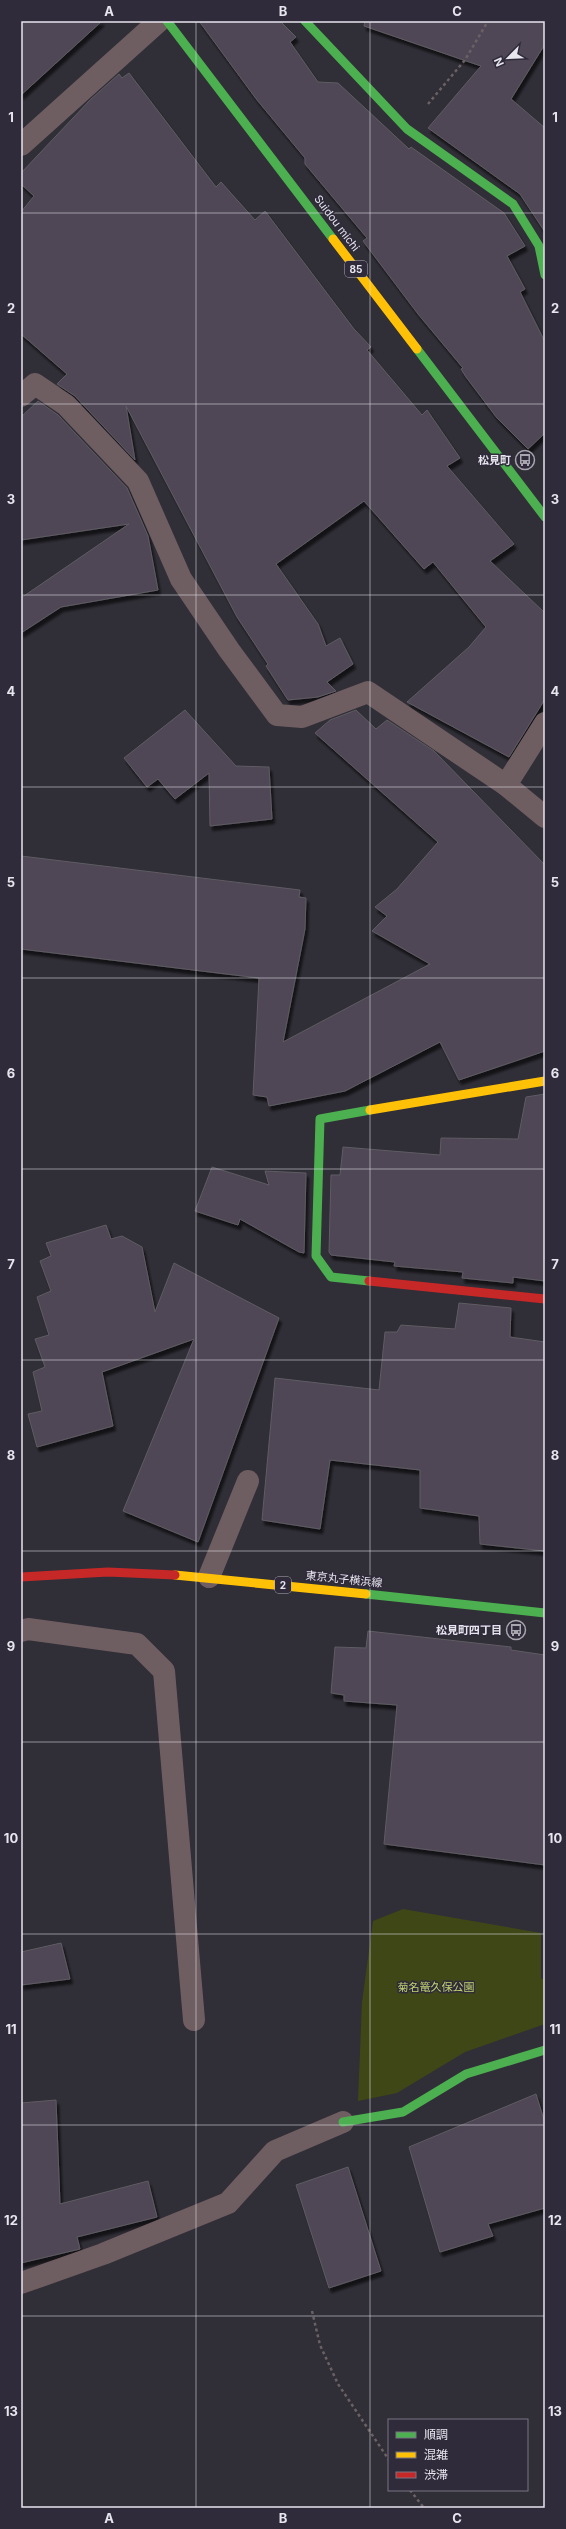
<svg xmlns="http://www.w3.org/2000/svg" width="566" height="2529" font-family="Inter,'Noto Sans JP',sans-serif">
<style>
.green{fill:#404717}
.building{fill:#4f4655;stroke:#5f5c63;filter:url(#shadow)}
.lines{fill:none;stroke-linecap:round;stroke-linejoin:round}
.path{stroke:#6b6165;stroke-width:2.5;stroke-dasharray:3 3;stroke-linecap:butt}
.lane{stroke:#6f5e61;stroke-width:22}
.street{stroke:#6f5e61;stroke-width:22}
.fast{stroke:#4caf50;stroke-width:9}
.slow{stroke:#ffc107;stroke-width:9}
.jam{stroke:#c62828;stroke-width:9}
.grid{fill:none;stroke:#e7e5ee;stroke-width:1;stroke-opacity:0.55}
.labels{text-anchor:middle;stroke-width:3;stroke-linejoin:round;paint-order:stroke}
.shield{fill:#2f2b3a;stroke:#b0adb8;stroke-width:1}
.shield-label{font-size:10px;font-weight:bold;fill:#e7e5ee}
.street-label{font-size:11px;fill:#e7e5ee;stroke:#2f2b3a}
.poi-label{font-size:11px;font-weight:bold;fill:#e7e5ee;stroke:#2f2b3a;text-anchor:end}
.park-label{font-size:11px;fill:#c1d36f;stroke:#2f2b3a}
.neatline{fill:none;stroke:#e7e5ee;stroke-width:1.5}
.grid-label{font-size:13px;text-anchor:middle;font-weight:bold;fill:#e7e5ee}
</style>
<defs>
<filter id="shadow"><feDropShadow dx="2.5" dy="4.5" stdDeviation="1" flood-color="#0009"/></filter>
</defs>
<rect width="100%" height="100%" fill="#302e36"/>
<!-- green -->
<path class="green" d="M 403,1909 L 541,1933 L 541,1979 L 545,1979 L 545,2024 L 465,2052 L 397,2093 L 358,2101 L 362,2002 L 373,1921 Z"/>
<!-- building -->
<g class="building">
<path d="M 21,21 L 102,21 L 21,95 Z"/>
<path d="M 199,21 L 280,21 L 296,37 L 290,42 L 318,82 L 338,83 L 409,149 L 411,147 L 504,213 L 525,246 L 507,256 L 525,289 L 520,292 L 545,342 L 545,433 L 528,449 L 497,418 L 466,377 L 461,369 L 463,368 L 418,314 L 363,241 L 367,238 L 305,164 L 305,158 L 257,100 Z"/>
<path d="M 365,21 L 545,21 L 545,44 L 511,99 L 545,128 L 545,232 L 520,194 L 428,128 L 481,66 L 364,26 Z"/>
<path d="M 129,73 L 216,187 L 221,182 L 255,220 L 265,211 L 354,329 L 371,347 L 367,350 L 422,415 L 427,410 L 460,458 L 447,466 L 514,544 L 490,561 L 545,613 L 545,699 L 509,757 L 407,702 L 469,647 L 486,627 L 433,562 L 424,569 L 364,501 L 276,564 L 318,624 L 326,646 L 340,638 L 353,664 L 327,682 L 336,691 L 318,697 L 288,700 L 266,666 L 268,664 L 237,617 L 126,406 L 135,460 L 75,396 L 57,384 L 67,374 L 21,334 L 21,212 L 34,196 L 21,184 L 21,173 L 90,100 L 119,74 L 122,78 Z"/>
<path d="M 38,401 L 58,415 L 127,488 L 148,536 L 158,590 L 61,607 L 21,633 L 21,598 L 129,524 L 21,540 L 21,417 Z"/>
<path d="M 185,710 L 236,766 L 269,767 L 272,819 L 210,826 L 209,773 L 175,799 L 158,779 L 147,787 L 124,758 Z"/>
<path d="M 356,710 L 376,729 L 387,720 L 434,751 L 545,865 L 545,1051 L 459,1080 L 440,1042 L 345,1091 L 269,1106 L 267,1097 L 253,1095 L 259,978 L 21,949 L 21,856 L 300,890 L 299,897 L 306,898 L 305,929 L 283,1042 L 430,964 L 372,931 L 387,916 L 375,907 L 397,889 L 438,842 L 315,733 L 330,720 Z"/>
<path d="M 545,1094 L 545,1281 L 513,1277 L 513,1283 L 462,1278 L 463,1272 L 394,1266 L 395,1262 L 331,1255 L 329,1252 L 331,1175 L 340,1175 L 343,1147 L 440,1155 L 441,1138 L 518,1139 L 526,1097 Z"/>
<path d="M 212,1167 L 269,1185 L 265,1171 L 306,1173 L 304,1253 L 299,1252 L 240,1219 L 238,1225 L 195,1211 Z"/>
<path d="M 106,1225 L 111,1239 L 122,1236 L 142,1247 L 155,1312 L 174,1263 L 279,1318 L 198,1542 L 123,1511 L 194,1339 L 102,1372 L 113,1426 L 37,1447 L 28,1414 L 42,1411 L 33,1372 L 45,1367 L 35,1339 L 49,1335 L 37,1297 L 51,1291 L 40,1261 L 51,1256 L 46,1243 Z"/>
<path d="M 459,1303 L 511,1308 L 510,1337 L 545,1342 L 545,1551 L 480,1544 L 479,1516 L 420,1508 L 420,1470 L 330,1460 L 320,1529 L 262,1520 L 275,1378 L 379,1390 L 385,1332 L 397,1332 L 401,1325 L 455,1329 Z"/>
<path d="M 368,1631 L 511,1647 L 511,1650 L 545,1655 L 545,1865 L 384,1844 L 397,1705 L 344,1701 L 344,1695 L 331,1693 L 335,1647 L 366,1648 Z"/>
<path d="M 61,1943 L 70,1979 L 21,1985 L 21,1952 Z"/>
<path d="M 536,2094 L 545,2123 L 545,2208 L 488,2224 L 493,2236 L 440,2252 L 409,2147 Z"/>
<path d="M 56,2100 L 60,2204 L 148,2181 L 157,2217 L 77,2237 L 80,2249 L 21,2263 L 21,2103 Z"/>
<path d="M 348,2167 L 381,2271 L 329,2288 L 296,2185 Z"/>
</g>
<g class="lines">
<!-- path -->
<g class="path">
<path d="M 428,104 L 465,60 L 488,21"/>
<path d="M 312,2311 L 320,2345 L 338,2384 L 389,2460"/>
<path d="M 410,2490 L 424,2508"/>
</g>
<!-- lane -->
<g class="lane">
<path d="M 21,396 L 35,384 L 66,405 L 138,481 L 181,579 L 229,650 L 277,715 L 302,717 L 368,692 L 506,785 L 545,817"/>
<path d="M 506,785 L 545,723"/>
<path d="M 21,1631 L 28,1629 L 137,1644 L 164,1671 L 194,2020"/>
<path d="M 21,2283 L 103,2254 L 228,2203 L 275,2151 L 343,2122"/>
</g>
<!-- street -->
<g class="street">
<path d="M 21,145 L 159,21"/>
<path d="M 209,1577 L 248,1481"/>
</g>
<!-- fast -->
<g class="fast">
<path d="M 167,21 L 333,239"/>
<path d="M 305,21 L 407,129 L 513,204 L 539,246 L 545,275"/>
<path d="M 417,349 L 545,517"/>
<path d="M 369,1281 L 331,1277 L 316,1256 L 320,1119 L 370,1110"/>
<path d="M 366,1594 L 545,1613"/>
<path d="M 343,2122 L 403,2112 L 466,2074 L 545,2050"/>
</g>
<!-- slow -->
<g class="slow">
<path d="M 333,239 L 417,349"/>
<path d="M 370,1110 L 545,1081"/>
<path d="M 175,1575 L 366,1594"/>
</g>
<!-- jam -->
<g class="jam">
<path d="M 369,1281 L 545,1299"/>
<path d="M 21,1577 L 108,1572 L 175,1575"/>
</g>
</g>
<!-- grid -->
<path class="grid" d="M 196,21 L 196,2508M 370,21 L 370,2508M 21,213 L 545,213M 21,404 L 545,404M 21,595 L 545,595M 21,787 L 545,787M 21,978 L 545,978M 21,1169 L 545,1169M 21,1360 L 545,1360M 21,1551 L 545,1551M 21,1742 L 545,1742M 21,1934 L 545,1934M 21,2125 L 545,2125M 21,2316 L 545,2316"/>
<!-- icons -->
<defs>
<symbol id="bus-ring" viewBox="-11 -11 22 22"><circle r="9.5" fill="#2f2b3a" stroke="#a7a5ae" stroke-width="1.5"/><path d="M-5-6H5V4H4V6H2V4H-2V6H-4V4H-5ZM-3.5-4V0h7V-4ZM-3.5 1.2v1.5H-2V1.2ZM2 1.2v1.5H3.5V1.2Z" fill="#a7a5ae"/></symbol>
</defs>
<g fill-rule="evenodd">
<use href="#bus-ring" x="514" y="449" width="22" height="22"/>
<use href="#bus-ring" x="505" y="1619" width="22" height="22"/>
</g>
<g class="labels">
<!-- shield labels -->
<g class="shield">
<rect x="345" y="261" width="22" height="16" rx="3"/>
<rect x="275" y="1577" width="16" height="16" rx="3"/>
</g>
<g class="shield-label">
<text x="356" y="273">85</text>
<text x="283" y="1589">2</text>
</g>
<!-- street labels -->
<g class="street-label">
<text transform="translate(337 223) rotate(53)" y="4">Suidou michi</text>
<text transform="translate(344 1579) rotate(6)" y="4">東京丸子横浜線</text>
</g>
<!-- poi labels -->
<g class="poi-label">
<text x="511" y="464">松見町</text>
<text x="502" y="1634">松見町四丁目</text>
</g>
<!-- park labels -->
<g class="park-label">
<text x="436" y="1991">菊名篭久保公園</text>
</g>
</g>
<!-- border -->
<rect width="566" height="2529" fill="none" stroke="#2f2b3a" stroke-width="44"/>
<!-- legend -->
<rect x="388" y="2419" width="140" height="72" fill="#2f2b3a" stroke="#797582"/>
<rect x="396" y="2432" width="20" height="6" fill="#4caf50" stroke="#797582"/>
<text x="424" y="2439" font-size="12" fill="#e7e5ee">順調</text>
<rect x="396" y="2452" width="20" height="6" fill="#ffc107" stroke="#797582"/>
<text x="424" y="2459" font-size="12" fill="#e7e5ee">混雑</text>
<rect x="396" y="2472" width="20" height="6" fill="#c62828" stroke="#797582"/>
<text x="424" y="2479" font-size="12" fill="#e7e5ee">渋滞</text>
<!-- north arrow -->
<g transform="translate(508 58) rotate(246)" stroke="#2f2b3a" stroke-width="3" paint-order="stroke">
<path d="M0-3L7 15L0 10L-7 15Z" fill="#e7e5ee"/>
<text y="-6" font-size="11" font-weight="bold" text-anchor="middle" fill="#e7e5ee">N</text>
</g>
<rect x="22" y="22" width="522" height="2485" class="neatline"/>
<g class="grid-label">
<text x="109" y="16">A</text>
<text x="283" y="16">B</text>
<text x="457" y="16">C</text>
<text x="11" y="122">1</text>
<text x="555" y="122">1</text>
<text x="11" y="313">2</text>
<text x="555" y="313">2</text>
<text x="11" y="504">3</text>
<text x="555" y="504">3</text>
<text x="11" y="696">4</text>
<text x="555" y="696">4</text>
<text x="11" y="887">5</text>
<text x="555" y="887">5</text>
<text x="11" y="1078">6</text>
<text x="555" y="1078">6</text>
<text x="11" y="1269">7</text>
<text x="555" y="1269">7</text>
<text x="11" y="1460">8</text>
<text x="555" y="1460">8</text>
<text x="11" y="1651">9</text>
<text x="555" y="1651">9</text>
<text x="11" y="1843">10</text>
<text x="555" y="1843">10</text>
<text x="11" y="2034">11</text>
<text x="555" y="2034">11</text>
<text x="11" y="2225">12</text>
<text x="555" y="2225">12</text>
<text x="11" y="2416">13</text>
<text x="555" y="2416">13</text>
<text x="109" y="2523">A</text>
<text x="283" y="2523">B</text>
<text x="457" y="2523">C</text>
</g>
</svg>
